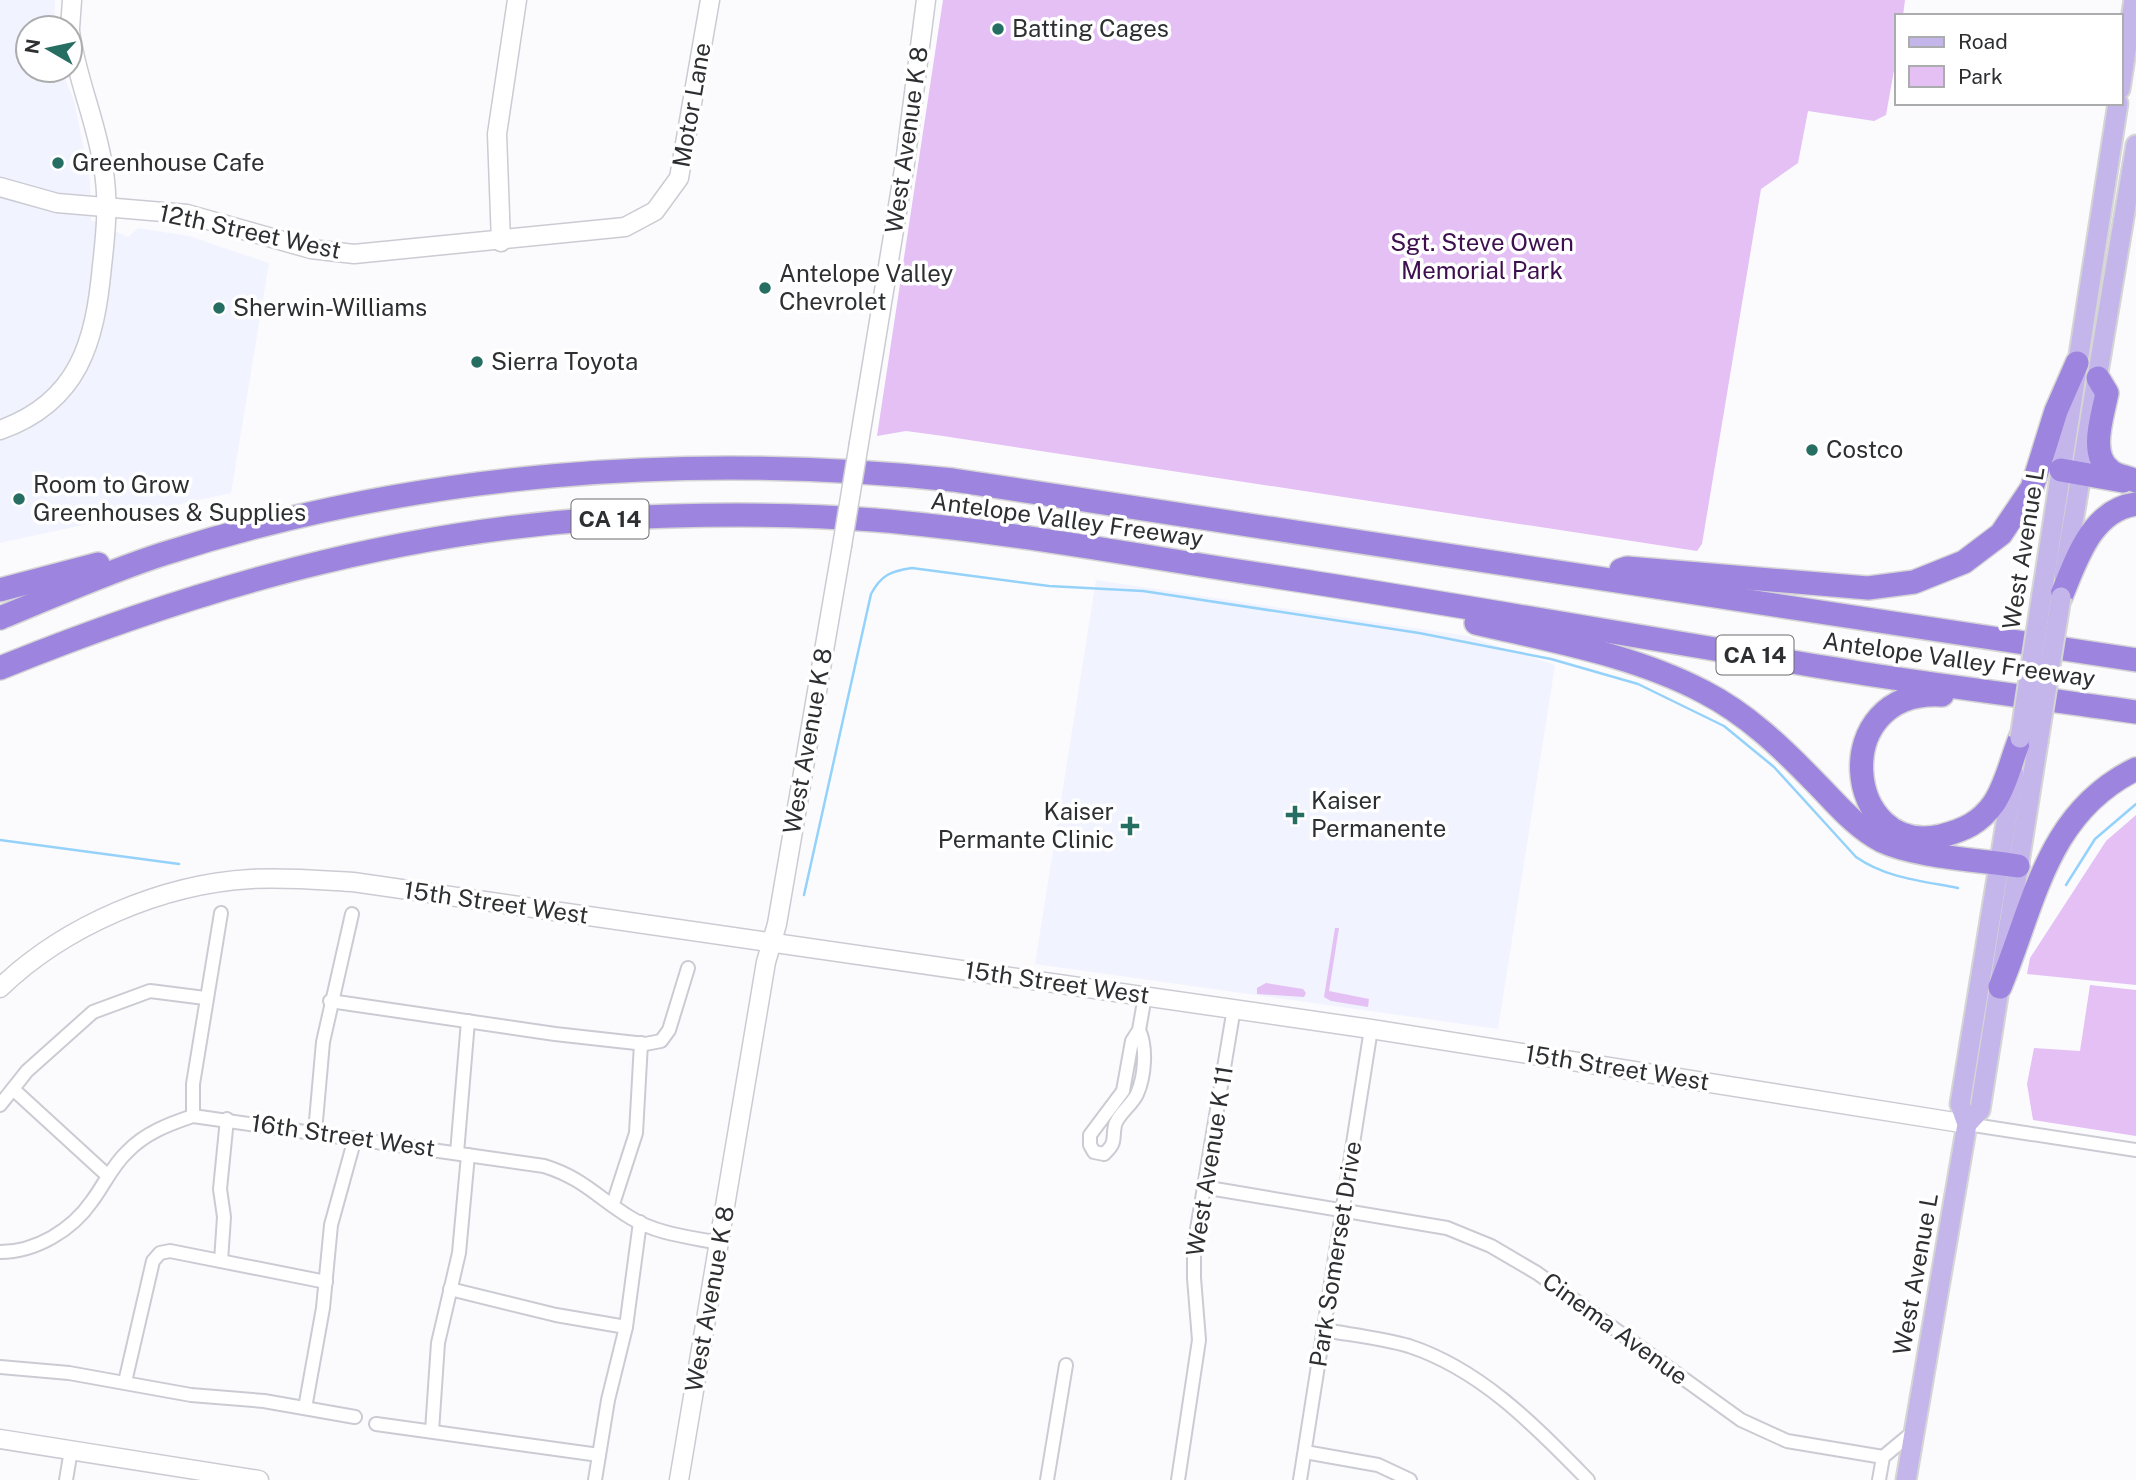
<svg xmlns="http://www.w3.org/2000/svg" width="2136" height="1480" font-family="'Public Sans',sans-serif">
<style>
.built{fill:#f1f3ff}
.green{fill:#e4c0f5}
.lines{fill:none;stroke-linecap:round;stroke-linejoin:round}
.stream{stroke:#95d2fa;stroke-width:2.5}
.street-casing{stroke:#cbccd3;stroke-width:16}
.secondary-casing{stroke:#cbccd3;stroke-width:21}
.primary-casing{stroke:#d5d5d6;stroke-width:23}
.highway-casing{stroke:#d5d5d6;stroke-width:26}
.street{stroke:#fff;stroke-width:12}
.secondary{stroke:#fff;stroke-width:18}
.primary{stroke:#c4b5eb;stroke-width:19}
.highway{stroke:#9d84de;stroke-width:23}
.secondary-bridge-casing{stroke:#cbccd3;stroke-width:21;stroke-linecap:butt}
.primary-bridge-casing{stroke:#d5d5d6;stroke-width:23;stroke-linecap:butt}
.secondary-bridge{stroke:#fff;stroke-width:18}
.primary-bridge{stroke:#c4b5eb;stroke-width:19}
.poi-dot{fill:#276e62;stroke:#fff;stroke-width:2.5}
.labels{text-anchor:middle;stroke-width:7;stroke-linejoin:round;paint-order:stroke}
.shield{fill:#fff;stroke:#6d6d6f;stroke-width:2}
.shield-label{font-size:23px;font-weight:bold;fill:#2e2f31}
.poi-label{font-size:24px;fill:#2e2f31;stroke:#fff;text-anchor:start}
.street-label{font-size:24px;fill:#2e2f31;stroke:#fff}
.park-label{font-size:24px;fill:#3e104f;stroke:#fff}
</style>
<rect width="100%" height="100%" fill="#fbfbfe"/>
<!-- built -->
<g class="built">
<path d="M 0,0 L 55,0 L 54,28 L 28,28 L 28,70 L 61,70 L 74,100 L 90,180 L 91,220 L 128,237 L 138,228 L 189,236 L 269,263 L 231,493 L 0,543 Z"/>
<path d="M 1096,580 L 1467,636 L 1555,665 L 1498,1029 L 1035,964 Z"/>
</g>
<!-- green -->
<g class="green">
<path d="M 943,0 L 1905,0 L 1903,16 L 1896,16 L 1896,59 L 1886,115 L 1874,121 L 1808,111 L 1798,163 L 1761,189 L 1702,544 L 1697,551 L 943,436 L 906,431 L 877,436 Z"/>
<path d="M 2136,815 L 2136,985 L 2027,974 L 2030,958 L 2106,841 Z"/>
<path d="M 1335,928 L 1339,928 L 1329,991 L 1369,999 L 1368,1007 L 1331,1001 L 1324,997 Z"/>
<path d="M 1266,983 L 1303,989 L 1306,993 L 1304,997 L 1257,994 L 1257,988 Z"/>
<path d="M 2090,985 L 2136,990 L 2136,1136 L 2033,1120 L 2027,1084 L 2034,1048 L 2080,1051 Z"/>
</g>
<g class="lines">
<!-- stream -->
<g class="stream">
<path d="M 0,840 L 179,864"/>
<path d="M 2066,885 L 2095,839 L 2136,804"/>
<path d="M 804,895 L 871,594 C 881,575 891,571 912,568 L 1049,586 L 1143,591 L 1419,633 L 1551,659 L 1638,684 L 1724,726 L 1774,767 L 1856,857 C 1886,878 1922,881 1958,888"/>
</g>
<defs>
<g id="street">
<path d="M 330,1001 L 555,1034 L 645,1044 L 661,1041 L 669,1030 L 688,968"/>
<path d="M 1139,1030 C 1147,1047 1145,1076 1137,1094 C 1132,1105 1118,1114 1115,1125 C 1112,1140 1117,1142 1104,1154 L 1094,1152 L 1090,1145 L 1090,1135 L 1123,1091 L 1132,1041 L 1139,1030 L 1145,996"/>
<path d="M 13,1089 L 108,1176"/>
<path d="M 0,1105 L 27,1071 L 93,1012 L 150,991 L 205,998"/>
<path d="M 193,1116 L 193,1084 L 221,913"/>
<path d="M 1967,1124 L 2136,1150"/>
<path d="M 315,1132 L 323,1042 L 352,914"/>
<path d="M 457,1153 L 468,1021"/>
<path d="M 1203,1187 L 1447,1228 L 1491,1246 L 1537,1273 L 1741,1420 L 1787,1441 L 1883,1457"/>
<path d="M 613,1204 L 636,1133 L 641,1043"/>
<path d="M 0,1252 C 36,1252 72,1230 92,1201 C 104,1185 112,1166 127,1152 C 145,1133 169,1124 193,1116 L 544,1166 C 583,1178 598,1198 631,1218 C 657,1234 690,1237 719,1243"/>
<path d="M 221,1261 L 224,1217 L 220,1189 L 227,1119"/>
<path d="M 450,1289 L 556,1315 L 626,1327"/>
<path d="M 1324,1330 C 1352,1335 1382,1338 1409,1346 C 1482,1370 1536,1427 1588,1480"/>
<path d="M 0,1367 L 69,1373 L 191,1395 L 264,1401 L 355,1417"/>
<path d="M 125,1382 L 153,1261 L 160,1253 L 170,1251 L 326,1282"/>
<path d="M 305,1408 L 323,1308 L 331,1225 L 355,1138"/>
<path d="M 376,1424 L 599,1455"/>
<path d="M 432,1431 L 438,1343 L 459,1253 L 468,1155"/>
<path d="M 1305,1452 L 1378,1465 L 1410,1480"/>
<path d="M 66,1480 L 71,1450"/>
<path d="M 595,1480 L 608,1400 L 626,1327 L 640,1222"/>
<path d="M 1047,1480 L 1066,1365"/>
<path d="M 1178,1480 L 1199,1340 L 1194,1278 L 1194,1247 L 1234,1008"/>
<path d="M 1300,1480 L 1371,1029"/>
<path d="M 1879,1480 L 1883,1457 L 1913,1432"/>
</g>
<g id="secondary">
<path d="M 70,28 L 72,0"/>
<path d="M 0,187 L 57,203 L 187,214 L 311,249 L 354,254 L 625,227 L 655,211 L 679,178 L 710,0"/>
<path d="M 501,242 L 497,134 L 517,0"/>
<path d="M 0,430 C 79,402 95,342 102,266 C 106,231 109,200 103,166 C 96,120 76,77 70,31"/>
<path d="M 859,443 L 905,163 L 926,0"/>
<path d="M 0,988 C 64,926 162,884 251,879 C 285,877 319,880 353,882 L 1371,1029 L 1967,1124"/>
<path d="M 0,1439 L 259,1480"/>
<path d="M 679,1480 L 766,962 L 777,924 L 842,546"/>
</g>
<g id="primary">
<path d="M 2120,89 L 2134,0"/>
<path d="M 2064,576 L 2136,145"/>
<path d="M 2042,594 L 2118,103"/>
<path d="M 1967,1124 L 1980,1110 L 2038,742"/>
<path d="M 1906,1480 L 1967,1124 L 1960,1104 L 2014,774"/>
</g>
<g id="highway">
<path d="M 2098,378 L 2107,393 C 2103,415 2088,455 2111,471 C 2117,476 2128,477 2136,481"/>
<path d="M 2061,470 L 2123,481"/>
<path d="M 1621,570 L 1627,568 L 1868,588 L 1914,582 L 1964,562 L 2001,534 L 2032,488 L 2056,411 L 2077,363"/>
<path d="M 0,590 L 98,564"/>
<path d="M 2061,597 C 2076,561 2091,510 2136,504"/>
<path d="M 0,618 C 54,596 107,572 163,554 C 417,472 688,452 953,480 L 2136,660"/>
<path d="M 1476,623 C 1552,641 1634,655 1704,692 C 1747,714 1782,748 1815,782 C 1836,803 1855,827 1882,841 C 1915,857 1980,860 2018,866"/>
<path d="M 0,668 C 192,590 393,532 601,519 C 692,514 783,513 874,520 C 1011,531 1148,558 1284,578 C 1479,608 1672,643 1866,674 C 1956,688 2046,699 2136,712"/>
<path d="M 1942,695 C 1827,688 1843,858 1941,836 C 1964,830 1980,823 1994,803 C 2006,785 2012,758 2020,738"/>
<path d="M 2000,987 C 2035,903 2046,813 2136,769"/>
</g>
</defs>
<!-- street casing -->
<use href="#street" class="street-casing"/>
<!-- secondary casing -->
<use href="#secondary" class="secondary-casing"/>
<!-- primary casing -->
<use href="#primary" class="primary-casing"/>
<!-- highway casing -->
<use href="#highway" class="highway-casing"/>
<!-- street -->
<use href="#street" class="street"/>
<!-- secondary -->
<use href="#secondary" class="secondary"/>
<!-- primary -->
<use href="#primary" class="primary"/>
<!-- highway -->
<use href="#highway" class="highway"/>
<defs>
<path id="secondary-bridge" d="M 842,546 L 859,443"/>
<g id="primary-bridge">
<path d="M 2020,738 L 2042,594"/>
<path d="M 2038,742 L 2061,597"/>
</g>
</defs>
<!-- secondary-bridge casing -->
<use href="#secondary-bridge" class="secondary-bridge-casing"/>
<!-- primary-bridge casing -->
<use href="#primary-bridge" class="primary-bridge-casing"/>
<!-- secondary-bridge -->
<use href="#secondary-bridge" class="secondary-bridge"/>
<!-- primary-bridge -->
<use href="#primary-bridge" class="primary-bridge"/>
</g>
<!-- markers -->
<g class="poi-dot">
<circle cx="998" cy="29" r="7"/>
<circle cx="58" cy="163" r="7"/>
<circle cx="765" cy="288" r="7"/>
<circle cx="219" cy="308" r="7"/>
<circle cx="477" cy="362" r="7"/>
<circle cx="1812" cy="450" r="7"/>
<circle cx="19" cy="499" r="7"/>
<path d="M1291.5 804.5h7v7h7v7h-7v7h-7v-7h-7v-7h7z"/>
<path d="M1126.5 815.5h7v7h7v7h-7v7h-7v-7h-7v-7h7z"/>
</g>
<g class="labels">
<!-- shield labels -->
<g class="shield">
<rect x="571.5" y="499.5" width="77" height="39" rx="5"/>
<rect x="1716.5" y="635.5" width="77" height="39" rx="5"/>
</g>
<g class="shield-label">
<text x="610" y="527">CA 14</text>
<text x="1755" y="663">CA 14</text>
</g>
<!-- poi labels -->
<g class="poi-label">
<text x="1012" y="37">Batting Cages</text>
<text x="72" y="171">Greenhouse Cafe</text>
<text x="779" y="282">Antelope Valley<tspan x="779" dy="28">Chevrolet</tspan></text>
<text x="233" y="316">Sherwin-Williams</text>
<text x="491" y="370">Sierra Toyota</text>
<text x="1826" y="458">Costco</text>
<text x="33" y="493">Room to Grow<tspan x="33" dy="28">Greenhouses &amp; Supplies</tspan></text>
<text x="1311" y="809">Kaiser<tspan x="1311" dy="28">Permanente</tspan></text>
<text x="1114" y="820" text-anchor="end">Kaiser<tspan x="1114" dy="28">Permante Clinic</tspan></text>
</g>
<!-- street labels -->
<g class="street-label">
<text transform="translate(692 105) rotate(-80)" y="8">Motor Lane</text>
<text transform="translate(907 140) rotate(-82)" y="8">West Avenue K 8</text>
<text transform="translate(250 232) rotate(12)" y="8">12th Street West</text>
<text transform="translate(1067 520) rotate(8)" y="8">Antelope Valley Freeway</text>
<text transform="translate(2024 548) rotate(-81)" y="8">West Avenue L</text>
<text transform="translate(1959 660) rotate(8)" y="8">Antelope Valley Freeway</text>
<text transform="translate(808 741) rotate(-80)" y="8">West Avenue K 8</text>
<text transform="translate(496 903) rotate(8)" y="8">15th Street West</text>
<text transform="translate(1057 983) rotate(8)" y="8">15th Street West</text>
<text transform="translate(1617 1068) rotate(9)" y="8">15th Street West</text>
<text transform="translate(343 1136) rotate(8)" y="8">16th Street West</text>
<text transform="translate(1210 1161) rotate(-81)" y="8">West Avenue K 11</text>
<text transform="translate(1336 1254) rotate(-81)" y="8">Park Somerset Drive</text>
<text transform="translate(1916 1274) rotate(-80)" y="8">West Avenue L</text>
<text transform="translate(710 1299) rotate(-80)" y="8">West Avenue K 8</text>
<text transform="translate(1615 1329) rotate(36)" y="8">Cinema Avenue</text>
</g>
<!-- park labels -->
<g class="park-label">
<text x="1482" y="251">Sgt. Steve Owen<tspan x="1482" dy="28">Memorial Park</tspan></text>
</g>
</g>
<!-- legend -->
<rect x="1895" y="14" width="228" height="91" fill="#ffffff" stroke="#abacad" stroke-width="2"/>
<rect x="1909" y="37" width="35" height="10" fill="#c4b5eb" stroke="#abacad" stroke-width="2"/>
<text x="1958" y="49" font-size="21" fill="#2e2f31">Road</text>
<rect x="1909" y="66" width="35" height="21" fill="#e4c0f5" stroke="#abacad" stroke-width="2"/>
<text x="1958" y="84" font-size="21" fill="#2e2f31">Park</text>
<!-- north arrow -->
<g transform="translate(49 49) rotate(279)"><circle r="33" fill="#ffffff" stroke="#abacad" stroke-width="2"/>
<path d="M0-5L12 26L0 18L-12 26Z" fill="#276e62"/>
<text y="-10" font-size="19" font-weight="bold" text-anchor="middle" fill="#2e2f31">N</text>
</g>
</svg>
